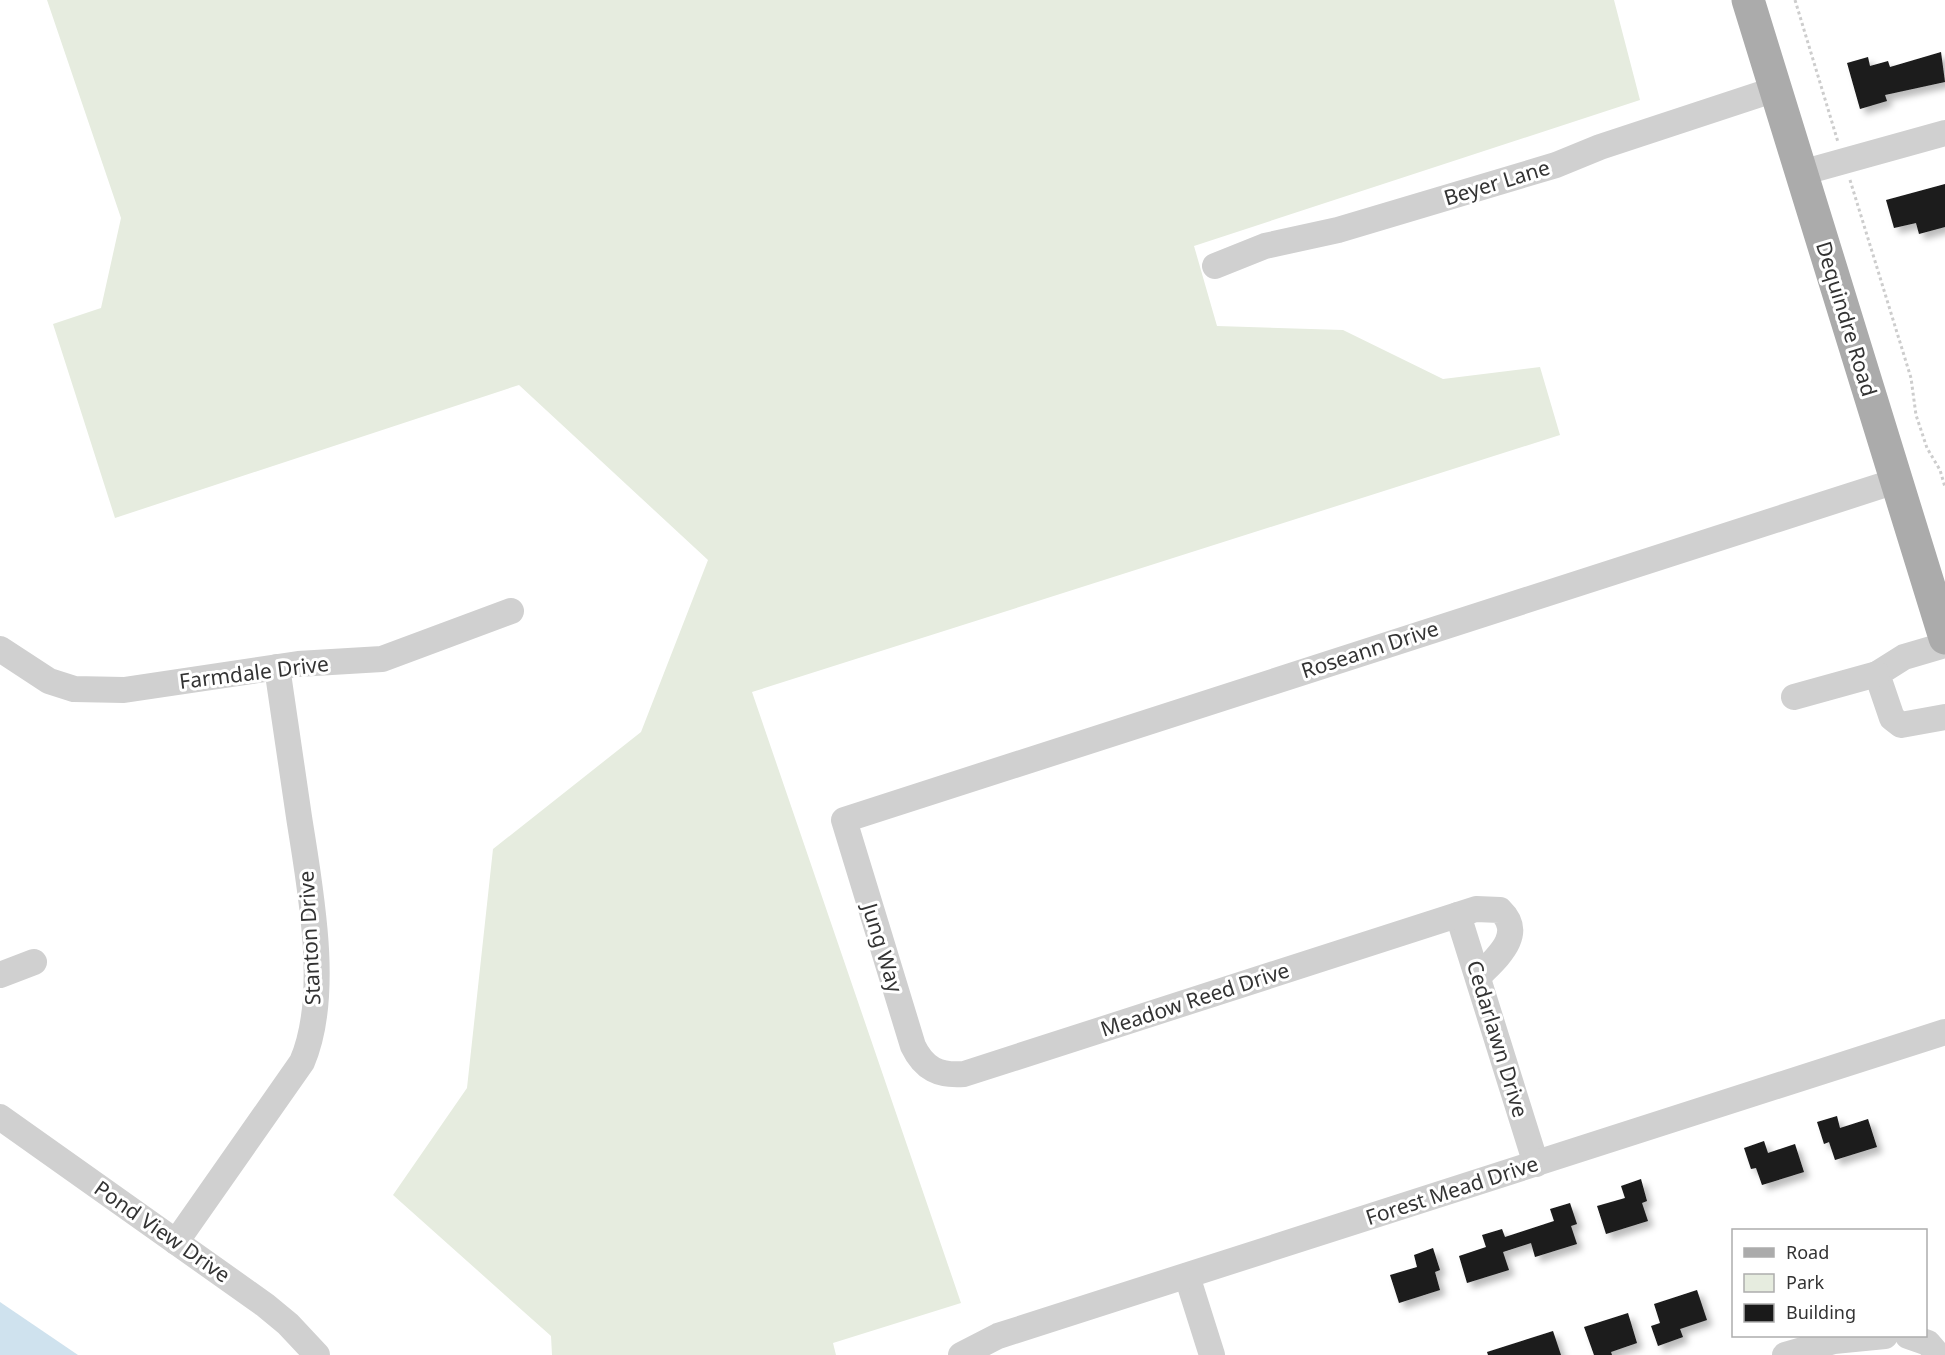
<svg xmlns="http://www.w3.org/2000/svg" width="1945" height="1355" font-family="'Noto Sans',sans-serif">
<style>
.green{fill:#e6ecdf}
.water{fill:#cfe2ee}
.building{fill:#1a1a1a;filter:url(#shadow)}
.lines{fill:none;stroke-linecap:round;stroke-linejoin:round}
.path{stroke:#cdcdcd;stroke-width:3;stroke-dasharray:3 3;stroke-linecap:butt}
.minor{stroke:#d0d0d0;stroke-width:26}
.major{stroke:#ababab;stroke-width:33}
.labels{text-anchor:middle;stroke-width:6;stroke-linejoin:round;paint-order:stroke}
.street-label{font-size:21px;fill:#333;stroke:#fff}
</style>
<defs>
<filter id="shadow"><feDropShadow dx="5.5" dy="5.5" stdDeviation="3" flood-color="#0004"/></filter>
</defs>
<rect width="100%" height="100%" fill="#fff"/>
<!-- green -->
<path class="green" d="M 47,0 L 1614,0 L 1640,100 L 1194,246 L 1217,326 L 1343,330 L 1443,379 L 1540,367 L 1560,435 L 752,692 L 961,1303 L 833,1343 L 836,1355 L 552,1355 L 551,1336 L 393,1195 L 467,1088 L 493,849 L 641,732 L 708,560 L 519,385 L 115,518 L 53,324 L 101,308 L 121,218 Z"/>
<!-- water -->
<path class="water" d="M 0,1302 L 78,1355 L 0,1355 Z"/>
<!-- building -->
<g class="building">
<path d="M 1941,52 L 1945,82 L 1885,95 L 1887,101 L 1860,109 L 1847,63 L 1868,57 L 1870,66 L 1888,61 L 1890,67 Z"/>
<path d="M 1945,184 L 1945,227 L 1919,234 L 1916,223 L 1894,228 L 1886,200 Z"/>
<path d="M 1837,1116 L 1840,1128 L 1868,1119 L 1877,1147 L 1835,1160 L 1829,1142 L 1824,1144 L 1817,1122 Z"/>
<path d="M 1764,1141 L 1768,1153 L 1795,1144 L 1804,1172 L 1762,1185 L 1756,1168 L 1751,1169 L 1744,1148 Z"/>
<path d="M 1641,1179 L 1647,1201 L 1642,1203 L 1648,1221 L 1606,1234 L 1597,1206 L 1625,1198 L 1621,1186 Z"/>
<path d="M 1570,1203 L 1577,1224 L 1571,1226 L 1577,1244 L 1535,1257 L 1531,1243 L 1503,1252 L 1509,1270 L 1467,1283 L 1459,1256 L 1486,1247 L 1482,1235 L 1502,1229 L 1505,1237 L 1554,1221 L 1550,1209 Z"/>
<path d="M 1433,1248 L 1440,1270 L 1435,1272 L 1440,1290 L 1399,1303 L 1390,1275 L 1417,1267 L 1414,1255 Z"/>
<path d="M 1697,1290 L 1707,1320 L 1680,1329 L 1683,1337 L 1658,1346 L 1651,1326 L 1660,1323 L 1654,1304 Z"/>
<path d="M 1628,1313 L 1637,1343 L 1611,1352 L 1612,1355 L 1594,1355 L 1584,1327 Z"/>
<path d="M 1553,1331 L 1561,1355 L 1488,1355 L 1487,1352 Z"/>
</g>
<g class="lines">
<!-- path -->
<g class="path">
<path d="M 1795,0 L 1838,142"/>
<path d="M 1850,180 L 1911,378 L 1916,415 L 1927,448 L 1940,470 L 1945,487"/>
</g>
<!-- minor -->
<g class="minor">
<path d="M 1801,173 L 1945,133"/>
<path d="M 1215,266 L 1265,246 L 1338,230 L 1556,165 L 1600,147 L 1776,89"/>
<path d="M 1945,645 L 1904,657 L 1877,674 L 1892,718 L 1901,725 L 1945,717"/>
<path d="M 0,649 L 49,681 L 74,689 L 124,690 L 298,664 L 382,659 L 511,611"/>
<path d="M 1794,697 L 1877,674"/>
<path d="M 1458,915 L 1536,1164"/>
<path d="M 0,975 L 34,962"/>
<path d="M 1478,977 C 1496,958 1526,935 1500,910 L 1476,909 L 964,1074 C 939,1076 924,1069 913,1046 L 844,820 L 1896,481"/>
<path d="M 0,1117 L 265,1305 L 288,1324 L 317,1355"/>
<path d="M 176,1242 L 302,1062 C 331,995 310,888 299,817 C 292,767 284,717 277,667"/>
<path d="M 1187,1276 L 1212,1355"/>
<path d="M 1908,1336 L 1928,1343 L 1938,1355"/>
<path d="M 961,1355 L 998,1336 L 1945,1032"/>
<path d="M 1785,1355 L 1834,1341 L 1885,1336"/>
</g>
<!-- major -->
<path class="major" d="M 1748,0 L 1945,638"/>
</g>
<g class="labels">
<!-- street labels -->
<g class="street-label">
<text transform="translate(1497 183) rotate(-17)" y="7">Beyer Lane</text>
<text transform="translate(1846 319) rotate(73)" y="7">Dequindre Road</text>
<text transform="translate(1370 650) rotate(-18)" y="7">Roseann Drive</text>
<text transform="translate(254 673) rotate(-7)" y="7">Farmdale Drive</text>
<text transform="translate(310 938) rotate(-93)" y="7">Stanton Drive</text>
<text transform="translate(882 948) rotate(73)" y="7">Jung Way</text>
<text transform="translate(1195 1000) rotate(-18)" y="7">Meadow Reed Drive</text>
<text transform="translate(1497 1039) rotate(73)" y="7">Cedarlawn Drive</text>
<text transform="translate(1452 1191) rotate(-18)" y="7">Forest Mead Drive</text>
<text transform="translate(162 1232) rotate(35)" y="7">Pond View Drive</text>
</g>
</g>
<!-- legend -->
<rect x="1732" y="1229" width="195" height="108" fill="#ffffff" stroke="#adadad" stroke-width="1.5"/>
<rect x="1744" y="1248" width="30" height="9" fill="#ababab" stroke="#adadad" stroke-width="1.5"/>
<text x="1786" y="1259" font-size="18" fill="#333333">Road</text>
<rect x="1744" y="1274" width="30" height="18" fill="#e6ecdf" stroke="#adadad" stroke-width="1.5"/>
<text x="1786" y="1289" font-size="18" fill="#333333">Park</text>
<rect x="1744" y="1304" width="30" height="18" fill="#1a1a1a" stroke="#adadad" stroke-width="1.5"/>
<text x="1786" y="1319" font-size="18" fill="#333333">Building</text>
</svg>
